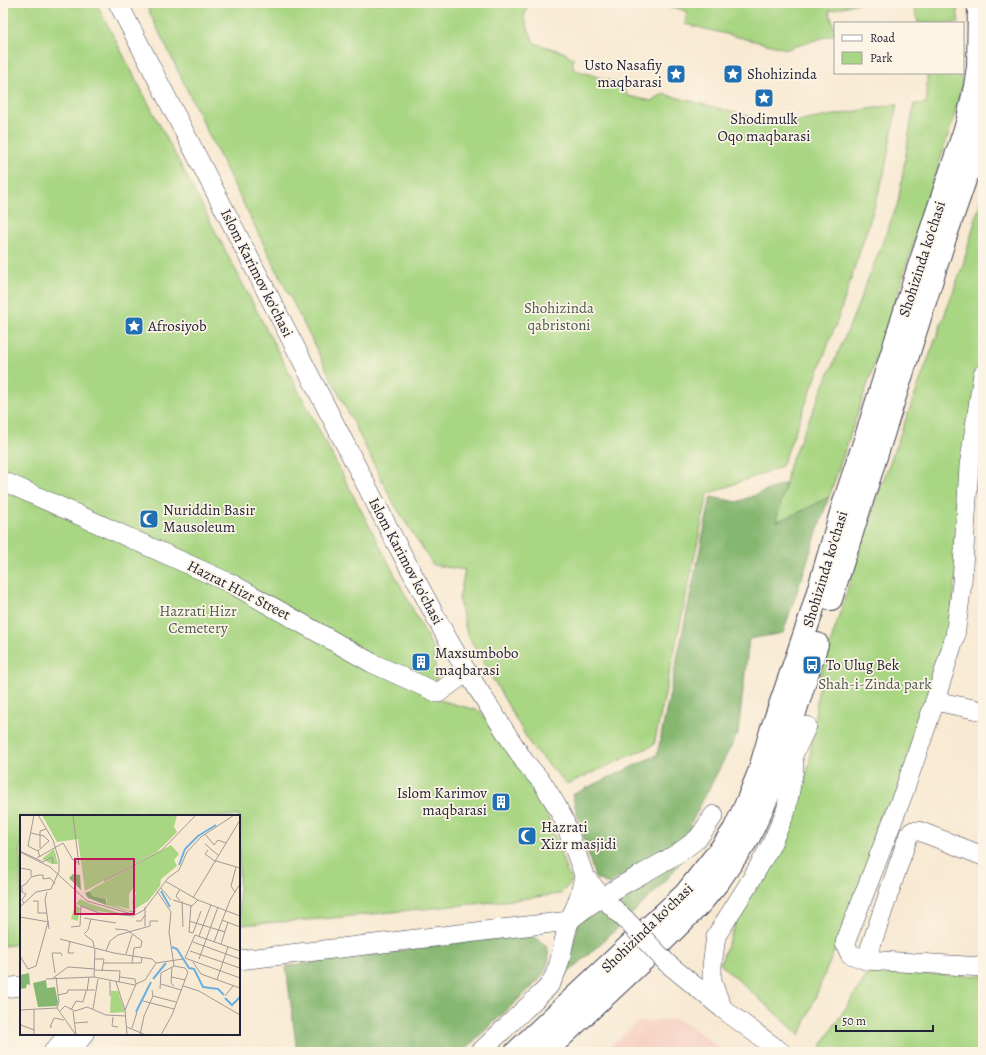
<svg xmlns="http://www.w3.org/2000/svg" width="986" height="1055" font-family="Alegreya,serif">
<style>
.built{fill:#f6d2c4}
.green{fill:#a9d683;stroke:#667c5f}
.forest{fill:#86b771;stroke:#546c56}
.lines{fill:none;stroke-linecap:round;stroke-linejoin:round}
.minor-casing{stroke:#424052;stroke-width:20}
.major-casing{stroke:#424052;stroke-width:24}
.minor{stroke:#fff;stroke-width:19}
.major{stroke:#fff;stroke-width:22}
.minor-bridge-casing{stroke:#424052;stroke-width:20;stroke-linecap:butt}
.minor-bridge{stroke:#fff;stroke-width:19}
.labels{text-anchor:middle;stroke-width:3.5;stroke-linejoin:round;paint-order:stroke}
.poi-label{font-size:15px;fill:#22223b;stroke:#fcf5e5;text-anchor:start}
.street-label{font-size:15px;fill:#22223b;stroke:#fcf5e5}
.park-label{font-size:15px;fill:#4a5851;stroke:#fcf5e5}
.inset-river{fill:none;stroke:#6ab1e1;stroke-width:2}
.inset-road{fill:none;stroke:#a29996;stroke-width:1}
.view{fill:#c2185b;fill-opacity:0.15;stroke:#c2185b;stroke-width:2}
.inset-edge{fill:none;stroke:#22223b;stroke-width:2}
</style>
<rect width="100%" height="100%" fill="#fcf5e5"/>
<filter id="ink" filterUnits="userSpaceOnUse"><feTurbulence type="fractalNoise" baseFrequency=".025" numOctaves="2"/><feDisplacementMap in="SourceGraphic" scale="8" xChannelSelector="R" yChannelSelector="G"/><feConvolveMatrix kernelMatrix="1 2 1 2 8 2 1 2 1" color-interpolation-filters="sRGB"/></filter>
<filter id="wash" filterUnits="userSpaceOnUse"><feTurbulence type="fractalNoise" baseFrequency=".012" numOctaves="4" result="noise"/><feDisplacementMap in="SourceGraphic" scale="16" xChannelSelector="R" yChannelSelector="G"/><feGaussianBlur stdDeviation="0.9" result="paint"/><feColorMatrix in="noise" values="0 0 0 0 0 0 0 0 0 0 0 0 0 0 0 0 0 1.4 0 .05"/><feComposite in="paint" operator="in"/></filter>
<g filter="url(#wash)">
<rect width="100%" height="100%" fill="#f8e9d2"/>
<!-- built -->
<path class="built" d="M 675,1019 L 692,1027 L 724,1052 L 603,1052 L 638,1022 Z"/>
<!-- green -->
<g class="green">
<path d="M 3,3 L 96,3 L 433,648 L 439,700 L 480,711 L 541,795 L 566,870 L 572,882 L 560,894 L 513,900 L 322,919 L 239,925 L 239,816 L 21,816 L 21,944 L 3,946 Z"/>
<path d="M 145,3 L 530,3 L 527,8 L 524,18 L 534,43 L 563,52 L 573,58 L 573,69 L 622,85 L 628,96 L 652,101 L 663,94 L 763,120 L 771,123 L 789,123 L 897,104 L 884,174 L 873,211 L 839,316 L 782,466 L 708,494 L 654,745 L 567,784 L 532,747 L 467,634 L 459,599 L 465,570 L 433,565 L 394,504 L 211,139 Z"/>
<path d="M 656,3 L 858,3 L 829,11 L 835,30 L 835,34 L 787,49 L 685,24 L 687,11 Z"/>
<path d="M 913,3 L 956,3 L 959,23 L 918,23 Z"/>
<path d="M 927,73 L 961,73 L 962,86 L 953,120 L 885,333 L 829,497 L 798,513 L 775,522 L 786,483 L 789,466 L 850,325 L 898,203 L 914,104 L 927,103 Z"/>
<path d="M 983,192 L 983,367 L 950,624 L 902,783 L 800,1035 L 720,964 L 740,912 L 771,867 L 793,819 L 809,765 L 820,676 L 873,508 L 963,265 Z"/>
<path d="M 869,972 L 983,976 L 983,1052 L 831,1052 L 821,1046 Z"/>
</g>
<!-- forest -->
<g class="forest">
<path d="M 786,483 L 776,522 L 798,513 L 829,497 L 783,633 L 749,639 L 738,733 L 690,825 L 693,827 L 679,841 L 609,884 L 595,878 L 572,795 L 657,755 L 711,497 L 737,502 Z"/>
<path d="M 689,849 L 676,868 L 662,885 L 630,916 L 612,897 Z"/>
<path d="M 602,901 L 622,924 L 556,984 L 571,952 L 580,917 Z"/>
<path d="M 518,934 C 550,937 558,956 538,981 L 462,1052 L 297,1052 L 286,966 Z"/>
</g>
</g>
<g filter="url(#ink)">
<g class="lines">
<defs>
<g id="minor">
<path d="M 118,3 L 395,541 L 446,636 L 467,672 L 524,761 L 542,782 L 555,803 L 564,820 L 584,875 L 602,897 L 626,920"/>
<path d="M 983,374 L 969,466 L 962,583 L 955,636 L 935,701 L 903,794 L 845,943 L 850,954 L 866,960 L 983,967"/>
<path d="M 3,481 L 232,584 L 372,663 L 438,693 L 467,672"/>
<path d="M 935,701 L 983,711"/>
<path d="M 239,960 L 569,921 C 597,897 631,881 663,862 C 674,856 686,848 696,840 C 703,833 708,823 714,815"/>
<path d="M 866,960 L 909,834 L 913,831 L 919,831 L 983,856"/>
<path d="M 667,963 L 723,1009 L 781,1052"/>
<path d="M 3,988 L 21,986"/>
<path d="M 723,1009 L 716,993 L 712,980 L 712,966 L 716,936 L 750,882 L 771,845 L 786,811 L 794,769 L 793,755 L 807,726"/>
<path d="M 53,1052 L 65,1038 L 66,1034"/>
<path d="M 71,1052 L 84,1034"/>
<path d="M 480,1052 L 548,987 C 563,965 561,946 569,922 C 570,917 573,913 575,908 C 580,898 582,886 584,875"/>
</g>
<g id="major">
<path d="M 831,599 L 946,235 L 974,154 L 983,125"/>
<path d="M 516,1052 L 633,942 L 685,894 L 720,850 L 734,830 L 747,802 L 759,772 L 771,731 L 811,615 L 845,499 L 865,440 L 917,272 L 967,123 L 975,86 L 978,67 L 979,3"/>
<path d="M 545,1052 L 653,951 L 700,904 L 719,881 L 749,837 L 768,796 L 817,644"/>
</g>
</defs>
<!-- minor casing -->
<use href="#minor" class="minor-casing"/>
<!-- major casing -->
<use href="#major" class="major-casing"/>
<!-- minor -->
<use href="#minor" class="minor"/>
<!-- major -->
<use href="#major" class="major"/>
<defs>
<path id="minor-bridge" d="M 626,920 L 667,963"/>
</defs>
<!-- minor-bridge casing -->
<use href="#minor-bridge" class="minor-bridge-casing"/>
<!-- minor-bridge -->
<use href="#minor-bridge" class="minor-bridge"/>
</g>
</g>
<!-- icons -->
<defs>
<symbol id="sight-square" viewBox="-11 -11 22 22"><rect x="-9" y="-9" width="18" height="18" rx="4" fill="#1f6fb2" stroke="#fcf5e5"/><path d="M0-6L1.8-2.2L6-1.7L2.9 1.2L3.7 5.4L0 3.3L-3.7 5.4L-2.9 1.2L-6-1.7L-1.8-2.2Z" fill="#fff"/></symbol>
<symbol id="mosque-square" viewBox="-11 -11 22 22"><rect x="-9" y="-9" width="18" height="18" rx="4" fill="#1f6fb2" stroke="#fcf5e5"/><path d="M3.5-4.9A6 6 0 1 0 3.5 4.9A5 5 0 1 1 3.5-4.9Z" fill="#fff"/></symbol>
<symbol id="building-square" viewBox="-11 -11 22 22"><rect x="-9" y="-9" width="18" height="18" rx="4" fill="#1f6fb2" stroke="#fcf5e5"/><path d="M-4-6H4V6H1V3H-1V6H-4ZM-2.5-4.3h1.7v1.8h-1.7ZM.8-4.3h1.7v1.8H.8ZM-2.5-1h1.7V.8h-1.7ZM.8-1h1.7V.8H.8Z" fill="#fff"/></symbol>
<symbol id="bus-square" viewBox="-11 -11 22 22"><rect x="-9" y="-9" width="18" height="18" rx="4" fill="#1f6fb2" stroke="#fcf5e5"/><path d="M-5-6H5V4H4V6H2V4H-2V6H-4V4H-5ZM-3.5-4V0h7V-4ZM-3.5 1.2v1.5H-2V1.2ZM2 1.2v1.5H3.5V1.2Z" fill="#fff"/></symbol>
</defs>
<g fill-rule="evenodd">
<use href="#sight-square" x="665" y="63" width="22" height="22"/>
<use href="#sight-square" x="722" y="63" width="22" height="22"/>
<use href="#sight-square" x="753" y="87" width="22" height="22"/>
<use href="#sight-square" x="123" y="315" width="22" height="22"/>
<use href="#mosque-square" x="138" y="508" width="22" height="22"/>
<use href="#building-square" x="410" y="651" width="22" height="22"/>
<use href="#bus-square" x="801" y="654" width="22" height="22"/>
<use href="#building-square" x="490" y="791" width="22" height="22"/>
<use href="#mosque-square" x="516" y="825" width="22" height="22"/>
</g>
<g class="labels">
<!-- poi labels -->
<g class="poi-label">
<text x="662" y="70" text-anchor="end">Usto Nasafiy<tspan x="662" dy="17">maqbarasi</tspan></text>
<text x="747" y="79">Shohizinda</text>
<text x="764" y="124" text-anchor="middle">Shodimulk<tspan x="764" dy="17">Oqo maqbarasi</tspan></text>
<text x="148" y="331">Afrosiyob</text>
<text x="163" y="515">Nuriddin Basir<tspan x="163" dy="17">Mausoleum</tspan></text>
<text x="435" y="658">Maxsumbobo<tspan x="435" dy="17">maqbarasi</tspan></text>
<text x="826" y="670">To Ulug Bek</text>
<text x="487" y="798" text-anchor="end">Islom Karimov<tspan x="487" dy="17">maqbarasi</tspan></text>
<text x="541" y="832">Hazrati<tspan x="541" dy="17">Xizr masjidi</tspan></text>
</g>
<!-- street labels -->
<g class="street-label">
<text transform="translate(922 259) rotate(-72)" y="5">Shohizinda ko'chasi</text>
<text transform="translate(257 273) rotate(63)" y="5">Islom Karimov ko'chasi</text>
<text transform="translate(406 561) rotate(62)" y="5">Islom Karimov ko'chasi</text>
<text transform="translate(825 569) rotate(-73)" y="5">Shohizinda ko'chasi</text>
<text transform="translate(239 590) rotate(27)" y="5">Hazrat Hizr Street</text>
<text transform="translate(647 928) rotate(-44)" y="5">Shohizinda ko'chasi</text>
</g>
<!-- park labels -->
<g class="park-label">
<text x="559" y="313">Shohizinda<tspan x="559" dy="17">qabristoni</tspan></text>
<text x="198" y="616">Hazrati Hizr<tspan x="198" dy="17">Cemetery</tspan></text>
<text x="875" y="689">Shah-i-Zinda park</text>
</g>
</g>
<!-- overview -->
<g transform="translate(20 815)">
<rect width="220" height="220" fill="#f8e9d2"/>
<path d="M 22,0 L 157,0 L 154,12 L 157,17 L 137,37 L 65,76 L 58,24 L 37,27 ZM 151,30 L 159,39 L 154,45 L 157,51 L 141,64 L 140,71 L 128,86 L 115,94 L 112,88 L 116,78 L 113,73 L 109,79 L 109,94 L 93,90 L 109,96 L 115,95 L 116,97 L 113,98 L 86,90 L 87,84 L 72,81 L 70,76 L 72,74 ZM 34,34 L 38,49 L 32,49 L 22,44 ZM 60,84 L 68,88 L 105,100 L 70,95 L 56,89 ZM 55,90 L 60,93 L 58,106 L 51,104 ZM 91,176 L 98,176 L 105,197 L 90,198 Z" fill="#a9d683"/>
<path d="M 53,59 L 60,60 L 61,75 L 49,63 ZM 70,76 L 72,81 L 86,84 L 86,90 L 68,83 L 65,78 ZM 9,158 L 10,170 L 7,169 L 6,173 L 0,174 L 0,160 ZM 26,165 L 27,173 L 35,172 L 38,187 L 37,191 L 18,192 L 13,168 Z" fill="#86b771"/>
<path class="inset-river" d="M 159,50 L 165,34 L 178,21 L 196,10M 141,76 L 150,92M 152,132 L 157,134 L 169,153 L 174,154 L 183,172 L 198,174 L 204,180M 133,164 L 146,148M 205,183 L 212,190 L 220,182M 116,197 L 131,167"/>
<path class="inset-road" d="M 14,0 L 8,31 L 18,36M 53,0 L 59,50M 11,18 L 24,21 L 29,26 L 18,36 L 20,42M 185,19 L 194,30 L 198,25 L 206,28M 185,29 L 199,41M 20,33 L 20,16 L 26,14M 188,35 L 185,39 L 196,47M 0,36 L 23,47 L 32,42 L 33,48M 0,37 L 30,52 L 67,86 L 115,100 L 124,95 L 148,63 L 159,55 L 167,37 L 181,22 L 214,0M 17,43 L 43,28 L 53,45 L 59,48M 196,46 L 220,53M 0,53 L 11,55 L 11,61M 84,66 L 141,36 L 176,0M 145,66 L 178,85 L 220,101M 0,72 L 6,69 L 11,62 L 19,60 L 23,60 L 23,64 L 30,63 L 35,69M 2,72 L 2,77 L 6,79 L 2,85 L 4,88M 141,73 L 151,85M 137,76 L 151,97 L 149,117 L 154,151 L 165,153 L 168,157 L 152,200 L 141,220M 27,77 L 25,85 L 29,114M 215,77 L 211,71 L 216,52M 173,83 L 220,5M 153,85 L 172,91 L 178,85M 13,86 L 18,86 L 18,98 L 27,98M 160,86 L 156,81 L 160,74M 162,86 L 163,112M 171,90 L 169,117 L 173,118 L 181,96M 0,92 L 16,77 L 31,74 L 39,56 L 39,45 L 33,25 L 18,0M 0,102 L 29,107M 64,103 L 96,108M 202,105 L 220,112M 116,106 L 121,106 L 125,100M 169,106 L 205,117M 125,111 L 125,92M 51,112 L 60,111 L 61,91 L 79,98 L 114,101M 95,114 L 107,115 L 122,126 L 121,132 L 114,133 L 112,148M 64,119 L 68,115 L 71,104M 65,120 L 73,126 L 74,132M 179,121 L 191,90M 40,124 L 94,138 L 132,144 L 136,148 L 163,144M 50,126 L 48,138 L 54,138M 173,127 L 220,144M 194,127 L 210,85 L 220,69M 201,129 L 208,107M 86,136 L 90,126 L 98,120 L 130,111 L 130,106 L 138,106M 170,136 L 220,153M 106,139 L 112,120M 0,141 L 8,154 L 16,151 L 28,107M 165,143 L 175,120 L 220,136M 165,143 L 220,163M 75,144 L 84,144 L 82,156M 179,144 L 198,92M 173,147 L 181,159 L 220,173M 83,148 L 121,148 L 122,143M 152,152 L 151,168 L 154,171M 75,155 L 100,156 L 99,167M 35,158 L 32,138 L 41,138 L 42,141M 36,162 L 39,187 L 37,193M 74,162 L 75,133M 100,162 L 115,164 L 116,169M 152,162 L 165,165M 33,163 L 48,152 L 75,154M 26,164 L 74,162 L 115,170M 197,165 L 208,132M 96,167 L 105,195 L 107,220M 141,169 L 161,175M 163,171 L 179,176 L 220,200M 140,174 L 141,158 L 154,151M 67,176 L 69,162M 38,180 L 47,178 L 48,175 L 75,175M 90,181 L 90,166M 133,181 L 156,187M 205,181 L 213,171M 123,186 L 154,194M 37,193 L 56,220M 73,194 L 78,164M 0,195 L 37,193M 51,195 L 56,186 L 63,187 L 66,176M 105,195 L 116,169 L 125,165 L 136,148M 40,196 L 45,191 L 55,196 L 67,192 L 86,200 L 106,201M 53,196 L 56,220M 93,202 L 92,211 L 98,212M 0,205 L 1,210 L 14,215M 55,208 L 68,207M 32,212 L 30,212 L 34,203 L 44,205M 107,212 L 126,220M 112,213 L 117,197M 14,220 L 14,195M 120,220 L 124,201 L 133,181 L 132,175"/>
<path class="view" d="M 55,44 L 114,44 L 114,99 L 55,99 Z"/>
<rect width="220" height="220" class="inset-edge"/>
</g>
<!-- margin -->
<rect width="986" height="1055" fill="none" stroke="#fcf5e5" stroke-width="16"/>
<!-- legend -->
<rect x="834" y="22" width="130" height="52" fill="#fcf5e5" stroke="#a5a1a1"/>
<rect x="842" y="35" width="20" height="6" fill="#ffffff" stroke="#a5a1a1"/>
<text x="870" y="42" font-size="12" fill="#22223b">Road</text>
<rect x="842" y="52" width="20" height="12" fill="#a9d683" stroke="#a5a1a1"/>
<text x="870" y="62" font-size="12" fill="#22223b">Park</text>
<!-- scale -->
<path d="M836 1025v6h97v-6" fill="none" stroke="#22223b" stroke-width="2"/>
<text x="842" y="1025" font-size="12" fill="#22223b" stroke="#fcf5e5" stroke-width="3" paint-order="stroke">50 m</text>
</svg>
